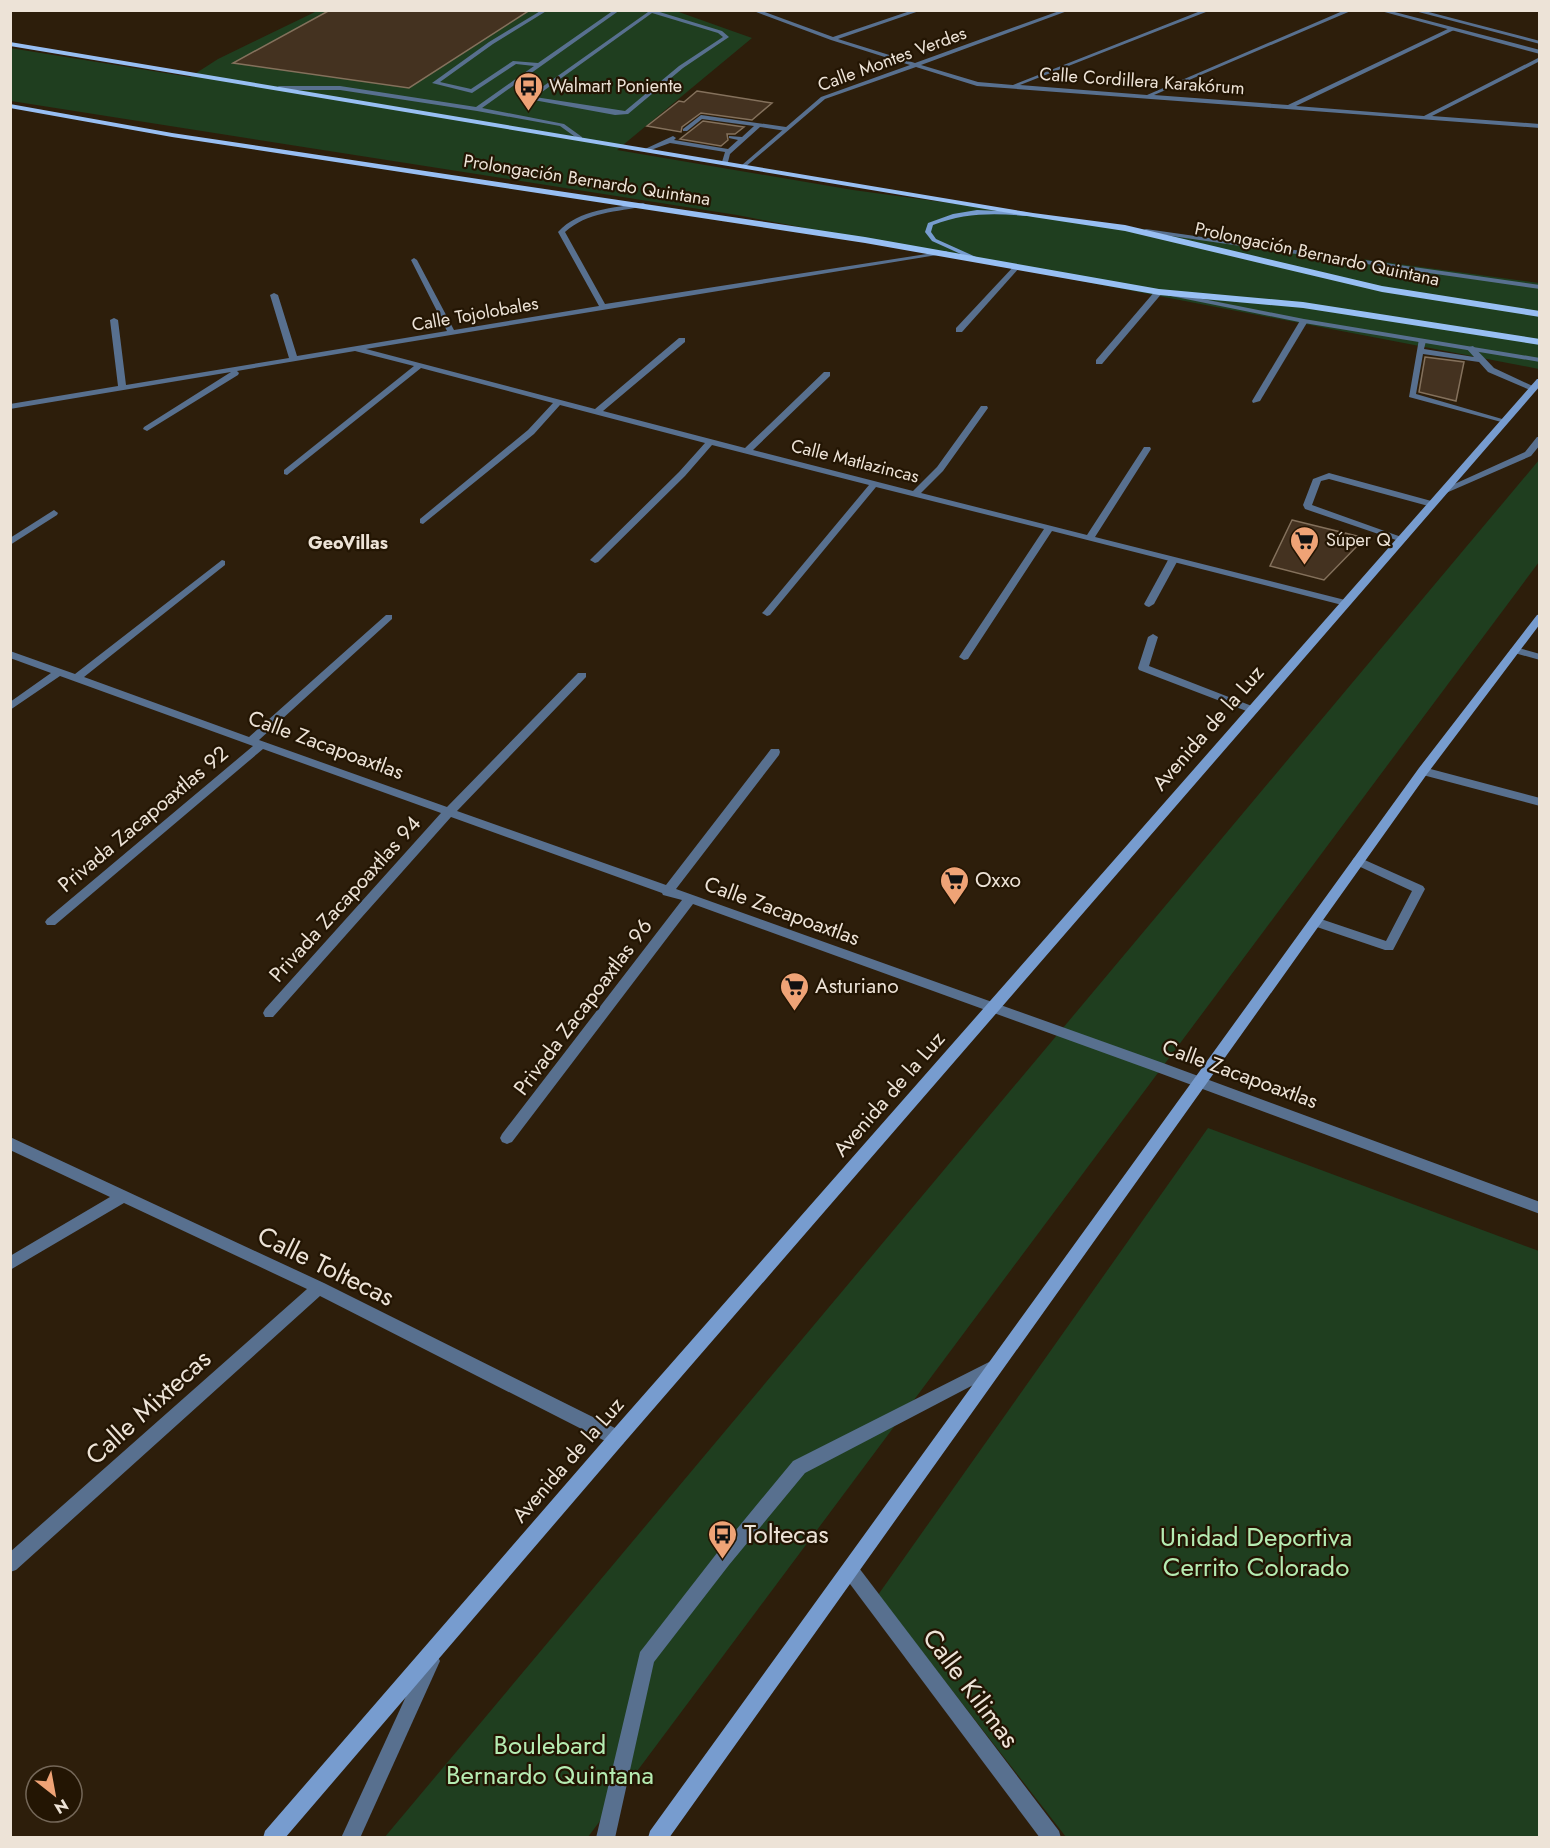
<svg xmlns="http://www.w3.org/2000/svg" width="1550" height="1848" font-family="Jost,sans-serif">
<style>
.green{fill:#1f3e1f}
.building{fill:#443220;stroke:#84715c;stroke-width:1.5}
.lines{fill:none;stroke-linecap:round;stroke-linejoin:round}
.service{fill:#58708f;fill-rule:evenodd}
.minor{fill:#58708f;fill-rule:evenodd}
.tertiary{fill:#58708f;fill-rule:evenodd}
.secondary{fill:#779ccf;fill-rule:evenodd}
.primary{fill:#98bff3;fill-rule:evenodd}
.labels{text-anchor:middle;stroke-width:4.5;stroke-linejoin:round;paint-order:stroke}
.far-street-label{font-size:18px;fill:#ede3d7;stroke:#231503}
.far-poi-label{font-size:18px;fill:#ede3d7;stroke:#231503;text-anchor:start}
.far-neighbourhood-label{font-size:18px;font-weight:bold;fill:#ede3d7;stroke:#231503}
.street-label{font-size:21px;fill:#ede3d7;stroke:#231503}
.poi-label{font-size:21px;fill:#ede3d7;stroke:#231503;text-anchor:start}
.near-street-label{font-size:26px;fill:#ede3d7;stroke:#231503}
.near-poi-label{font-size:26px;fill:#ede3d7;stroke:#231503;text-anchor:start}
.near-park-label{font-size:26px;fill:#b5ecb2;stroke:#231503}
</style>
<rect width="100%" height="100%" fill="#2d1e0b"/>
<!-- green -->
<g class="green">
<path d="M 317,11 L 676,11 L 752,38 L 617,150 L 853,190 L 1539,283 L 1539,369 L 737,215 L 11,101 L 10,48 L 190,77 L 218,59 Z"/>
<path d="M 1539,460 L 1539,562 L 588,1837 L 384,1838 Z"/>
<path d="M 1208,1128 L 1539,1251 L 1539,1837 L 1066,1837 L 878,1595 Z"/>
</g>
<!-- building -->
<g class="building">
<path d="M 330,10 L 530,10 L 409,88 L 233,63 Z"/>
<path d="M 697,91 L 772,103 L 752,120 L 701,113 L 682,127 L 681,132 L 647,126 L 679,101 L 684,102 Z"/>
<path d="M 703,121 L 744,127 L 735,134 L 727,134 L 728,140 L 721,146 L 680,139 Z"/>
<path d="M 1425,357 L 1464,362 L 1456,401 L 1419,392 Z"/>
<path d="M 1292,520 L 1365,538 L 1324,580 L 1270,566 Z"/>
</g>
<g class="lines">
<!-- service -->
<g class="service">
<path d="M 542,10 L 548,10 L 493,44 L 440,82 L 471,89 L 513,61 L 538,63 L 614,10 L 620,10 L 482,108 L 564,124 L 582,137 L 582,139 L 578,139 L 560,126 L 477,111 L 340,90 L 279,90 L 276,88 L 279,86 L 340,86 L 476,107 L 534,66 L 516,64 L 472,93 L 432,83 L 489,42 Z"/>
<path d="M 644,10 L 653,10 L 722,31 L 729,37 L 683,68 L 628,114 L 615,115 L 528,99 L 528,97 L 648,12 ZM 652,13 L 718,33 L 723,37 L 679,66 L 625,111 L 535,97 Z"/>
<path d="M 701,115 L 786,127 L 789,129 L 786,131 L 760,127 L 730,154 L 728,162 L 725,164 L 722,162 L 725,152 L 670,143 L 648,151 L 645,149 L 673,136 L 676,138 L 674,140 L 728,149 L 738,140 L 729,138 L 729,136 L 742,137 L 754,126 L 702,119 L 687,131 L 683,131 L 683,129 Z"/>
<path d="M 1419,339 L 1426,341 L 1424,349 L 1474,357 L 1466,348 L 1473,346 L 1494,368 L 1537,388 L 1530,390 L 1488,372 L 1479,362 L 1423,354 L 1416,394 L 1509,421 L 1505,423 L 1409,397 Z"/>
<path d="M 1537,437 L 1540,437 L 1540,445 L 1531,456 L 1446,493 L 1439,491 L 1525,452 Z"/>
<path d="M 1329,473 L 1435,502 L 1436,504 L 1432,507 L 1329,479 L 1321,481 L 1312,505 L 1407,539 L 1405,541 L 1399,541 L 1305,509 L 1303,505 L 1313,479 Z"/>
<path d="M 1173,557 L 1178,560 L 1154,604 L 1149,607 L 1146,606 L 1144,604 L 1168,560 Z"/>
<path d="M 1153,634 L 1158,637 L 1149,666 L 1257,708 L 1258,710 L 1257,712 L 1249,712 L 1139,670 L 1138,668 L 1148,637 Z"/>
<path d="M 1423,767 L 1540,798 L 1540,806 L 1419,774 L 1418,771 Z"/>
<path d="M 1358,857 L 1423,886 L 1425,889 L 1393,950 L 1385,950 L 1311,925 L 1309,922 L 1315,917 L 1386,941 L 1412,891 L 1354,864 L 1352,861 L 1354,858 Z"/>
<path d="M 995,1359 L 1000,1361 L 1003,1366 L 1000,1371 L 805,1473 L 729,1565 L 654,1662 L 615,1838 L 596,1838 L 640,1652 L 717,1553 L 793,1461 Z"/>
<path d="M 431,1652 L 437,1655 L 440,1661 L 360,1838 L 341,1838 L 425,1655 Z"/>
</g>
<!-- minor -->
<g class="minor">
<path d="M 751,10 L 759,10 L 833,37 L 913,10 L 922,10 L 838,39 L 915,63 L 1062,10 L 1070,10 L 921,65 L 978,82 L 1013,85 L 1203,10 L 1211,10 L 1020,85 L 1147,95 L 1345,10 L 1353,10 L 1154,95 L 1288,105 L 1452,27 L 1454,30 L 1296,106 L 1424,116 L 1540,57 L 1540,61 L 1432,116 L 1540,124 L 1540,128 L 977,86 L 916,67 L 825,99 L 744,168 L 742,167 L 742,165 L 821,97 L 910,65 L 831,40 Z"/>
<path d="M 643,203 L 645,204 L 645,206 C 617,212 587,212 565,232 L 605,304 L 946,251 L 949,253 L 366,349 L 595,409 L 679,338 L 685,338 L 685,342 L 603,411 L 745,448 L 824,372 L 830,372 L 830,376 L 753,450 L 913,491 L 937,467 L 981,406 L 987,406 L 988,408 L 943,471 L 921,493 L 1087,535 L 1144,447 L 1150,447 L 1151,449 L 1095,537 L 1349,601 L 1351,603 L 1346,606 L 1052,531 L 968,659 L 964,660 L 959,657 L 1044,529 L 876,487 L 770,615 L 767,616 L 762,613 L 764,611 L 869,485 L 712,445 L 685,476 L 598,562 L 595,563 L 590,560 L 592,558 L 679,472 L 705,443 L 560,405 L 534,434 L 423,524 L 420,523 L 420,519 L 528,430 L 553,403 L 421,368 L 287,475 L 284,474 L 284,470 L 414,366 L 355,351 L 237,371 L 239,373 L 238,375 L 147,431 L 143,429 L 144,427 L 231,372 L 10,409 L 10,404 L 118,386 L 110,320 L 114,318 L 118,320 L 126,385 L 289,358 L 270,295 L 274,293 L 278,295 L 297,356 L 447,331 L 411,260 L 414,258 L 417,260 L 454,330 L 599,306 L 558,232 C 579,209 614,208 643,203 Z"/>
<path d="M 1015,265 L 1021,266 L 962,332 L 956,332 L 956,328 Z"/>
<path d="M 1156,290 L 1163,292 L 1102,364 L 1096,364 L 1096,360 Z"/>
<path d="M 1301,319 L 1308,321 L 1260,401 L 1253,403 L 1252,401 Z"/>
<path d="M 54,510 L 58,513 L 57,515 L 10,545 L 10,538 Z"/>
<path d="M 222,560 L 225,561 L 225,565 L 84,677 L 249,737 L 386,615 L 392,615 L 392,619 L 259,740 L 447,807 L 578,673 L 586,673 L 586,677 L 457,811 L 666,885 L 771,749 L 779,749 L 780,752 L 779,755 L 676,889 L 1163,1063 L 1540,1202 L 1540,1214 L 1154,1071 L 693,904 L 512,1142 L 507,1144 L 502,1142 L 500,1138 L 502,1134 L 682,900 L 663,895 L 662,893 L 451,817 L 273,1017 L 265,1017 L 263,1013 L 265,1009 L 441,813 L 263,749 L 55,925 L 47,925 L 45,922 L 47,919 L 253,746 L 60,676 L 10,710 L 10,702 L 51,673 L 10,658 L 10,651 L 75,674 Z"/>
<path d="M 1515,647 L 1540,654 L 1540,660 L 1511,652 L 1510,650 Z"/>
<path d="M 10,1137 L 324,1283 L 623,1432 L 625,1438 L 623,1444 L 617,1446 L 611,1444 L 320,1296 L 16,1570 L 10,1572 L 10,1552 L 307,1289 L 124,1203 L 10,1270 L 10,1256 L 110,1197 L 10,1150 Z"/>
</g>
<!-- tertiary -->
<g class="tertiary">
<path d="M 1387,10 L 1540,50 L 1540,54 L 1377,10 Z"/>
<path d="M 1421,10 L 1540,41 L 1540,44 L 1411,10 Z"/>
<path d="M 1146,229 L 1540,285 L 1540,289 L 1144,232 L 1144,230 Z"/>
<path d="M 1168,292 L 1304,319 L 1540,358 L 1540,362 L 1304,323 L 1171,296 L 1168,296 Z"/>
<path d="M 850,1562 L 856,1564 L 1059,1831 L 1061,1838 L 1040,1838 L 844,1576 L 842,1570 L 844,1564 Z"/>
</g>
<!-- secondary -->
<g class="secondary">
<path d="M 977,210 L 1026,212 L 1029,214 L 1026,216 C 993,213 964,213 933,225 L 931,232 L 936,239 L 976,257 L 976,259 L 974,260 L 932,241 L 925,232 L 928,223 L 953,214 Z"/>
<path d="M 1537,379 L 1540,379 L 1540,386 L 623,1444 L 285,1838 L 263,1838 L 265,1831 L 611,1432 Z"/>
<path d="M 1540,614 L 1540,624 L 1427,774 L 669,1838 L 648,1838 L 650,1831 L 1419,768 L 1537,615 Z"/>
</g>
<!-- primary -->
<g class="primary">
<path d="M 10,42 L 1033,213 L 1125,225 L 1382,286 L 1540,311 L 1540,317 L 1382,292 L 1125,231 L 1033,217 L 10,46 Z"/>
<path d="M 10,104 L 172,133 L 865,237 L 1159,289 L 1303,302 L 1540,339 L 1540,345 L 1303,308 L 1159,295 L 865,243 L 172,137 L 10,108 Z"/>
</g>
</g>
<!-- icons -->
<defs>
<symbol id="bus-pin" viewBox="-11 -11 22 30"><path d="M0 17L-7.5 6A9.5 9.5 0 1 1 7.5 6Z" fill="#efa376" stroke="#231503"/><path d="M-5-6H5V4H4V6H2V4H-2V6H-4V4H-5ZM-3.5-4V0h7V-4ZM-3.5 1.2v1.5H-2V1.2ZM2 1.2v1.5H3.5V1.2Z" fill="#111"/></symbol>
<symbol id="supermarket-pin" viewBox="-11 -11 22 30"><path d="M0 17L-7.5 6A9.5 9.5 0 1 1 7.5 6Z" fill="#efa376" stroke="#231503"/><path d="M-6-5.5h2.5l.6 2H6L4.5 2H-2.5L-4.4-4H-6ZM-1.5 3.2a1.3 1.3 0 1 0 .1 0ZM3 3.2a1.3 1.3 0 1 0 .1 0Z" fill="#111"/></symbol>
</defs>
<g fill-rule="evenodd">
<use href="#bus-pin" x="512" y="70" width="33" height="45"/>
<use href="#supermarket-pin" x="1288" y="524" width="33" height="45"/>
<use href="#supermarket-pin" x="938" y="864" width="33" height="45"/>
<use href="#supermarket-pin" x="778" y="970" width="33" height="45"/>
<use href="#bus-pin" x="706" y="1518" width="33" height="45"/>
</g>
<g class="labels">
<!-- far-street labels -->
<g class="far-street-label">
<text transform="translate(892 59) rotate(-20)" y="6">Calle Montes Verdes</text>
<text transform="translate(1142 81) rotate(4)" y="6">Calle Cordillera Karakórum</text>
<text transform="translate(587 180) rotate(9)" y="6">Prolongación Bernardo Quintana</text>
<text transform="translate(1317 254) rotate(12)" y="6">Prolongación Bernardo Quintana</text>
<text transform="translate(475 314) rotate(-10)" y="6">Calle Tojolobales</text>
<text transform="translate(855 461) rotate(14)" y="6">Calle Matlazincas</text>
</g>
<!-- far-poi labels -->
<g class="far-poi-label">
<text x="549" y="92">Walmart Poniente</text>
<text x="1326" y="546">Súper Q</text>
</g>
<!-- far-neighbourhood labels -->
<g class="far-neighbourhood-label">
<text x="348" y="549">GeoVillas</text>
</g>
<!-- street labels -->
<g class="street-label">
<text transform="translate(1208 728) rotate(-49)" y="7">Avenida de la Luz</text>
<text transform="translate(326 745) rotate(20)" y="7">Calle Zacapoaxtlas</text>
<text transform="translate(143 819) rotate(-40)" y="7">Privada Zacapoaxtlas 92</text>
<text transform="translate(345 899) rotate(-48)" y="7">Privada Zacapoaxtlas 94</text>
<text transform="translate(782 911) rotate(20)" y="7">Calle Zacapoaxtlas</text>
<text transform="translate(583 1007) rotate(-53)" y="7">Privada Zacapoaxtlas 96</text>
<text transform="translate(1240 1074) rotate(20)" y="7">Calle Zacapoaxtlas</text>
<text transform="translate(889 1094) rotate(-49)" y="7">Avenida de la Luz</text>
<text transform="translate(568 1460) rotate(-49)" y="7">Avenida de la Luz</text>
</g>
<!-- poi labels -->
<g class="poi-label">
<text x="975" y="887">Oxxo</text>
<text x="815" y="993">Asturiano</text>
</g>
<!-- near-street labels -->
<g class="near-street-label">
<text transform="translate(326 1266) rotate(26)" y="9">Calle Toltecas</text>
<text transform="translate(148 1407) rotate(-42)" y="9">Calle Mixtecas</text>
<text transform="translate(971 1688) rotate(53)" y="9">Calle Kilimas</text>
</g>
<!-- near-poi labels -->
<g class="near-poi-label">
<text x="744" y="1543">Toltecas</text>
</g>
<!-- near-park labels -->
<g class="near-park-label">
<text x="1256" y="1546">Unidad Deportiva<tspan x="1256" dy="30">Cerrito Colorado</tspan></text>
<text x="550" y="1754">Boulebard<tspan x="550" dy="30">Bernardo Quintana</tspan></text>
</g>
</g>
<!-- border -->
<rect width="1550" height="1848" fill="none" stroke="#ede3d7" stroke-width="24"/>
<!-- north arrow -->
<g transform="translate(54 1794) rotate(149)"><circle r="28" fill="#231503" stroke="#746758" stroke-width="1.5"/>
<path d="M0-4.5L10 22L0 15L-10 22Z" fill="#efa376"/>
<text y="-9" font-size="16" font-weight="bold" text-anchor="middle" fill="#ede3d7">N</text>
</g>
</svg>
